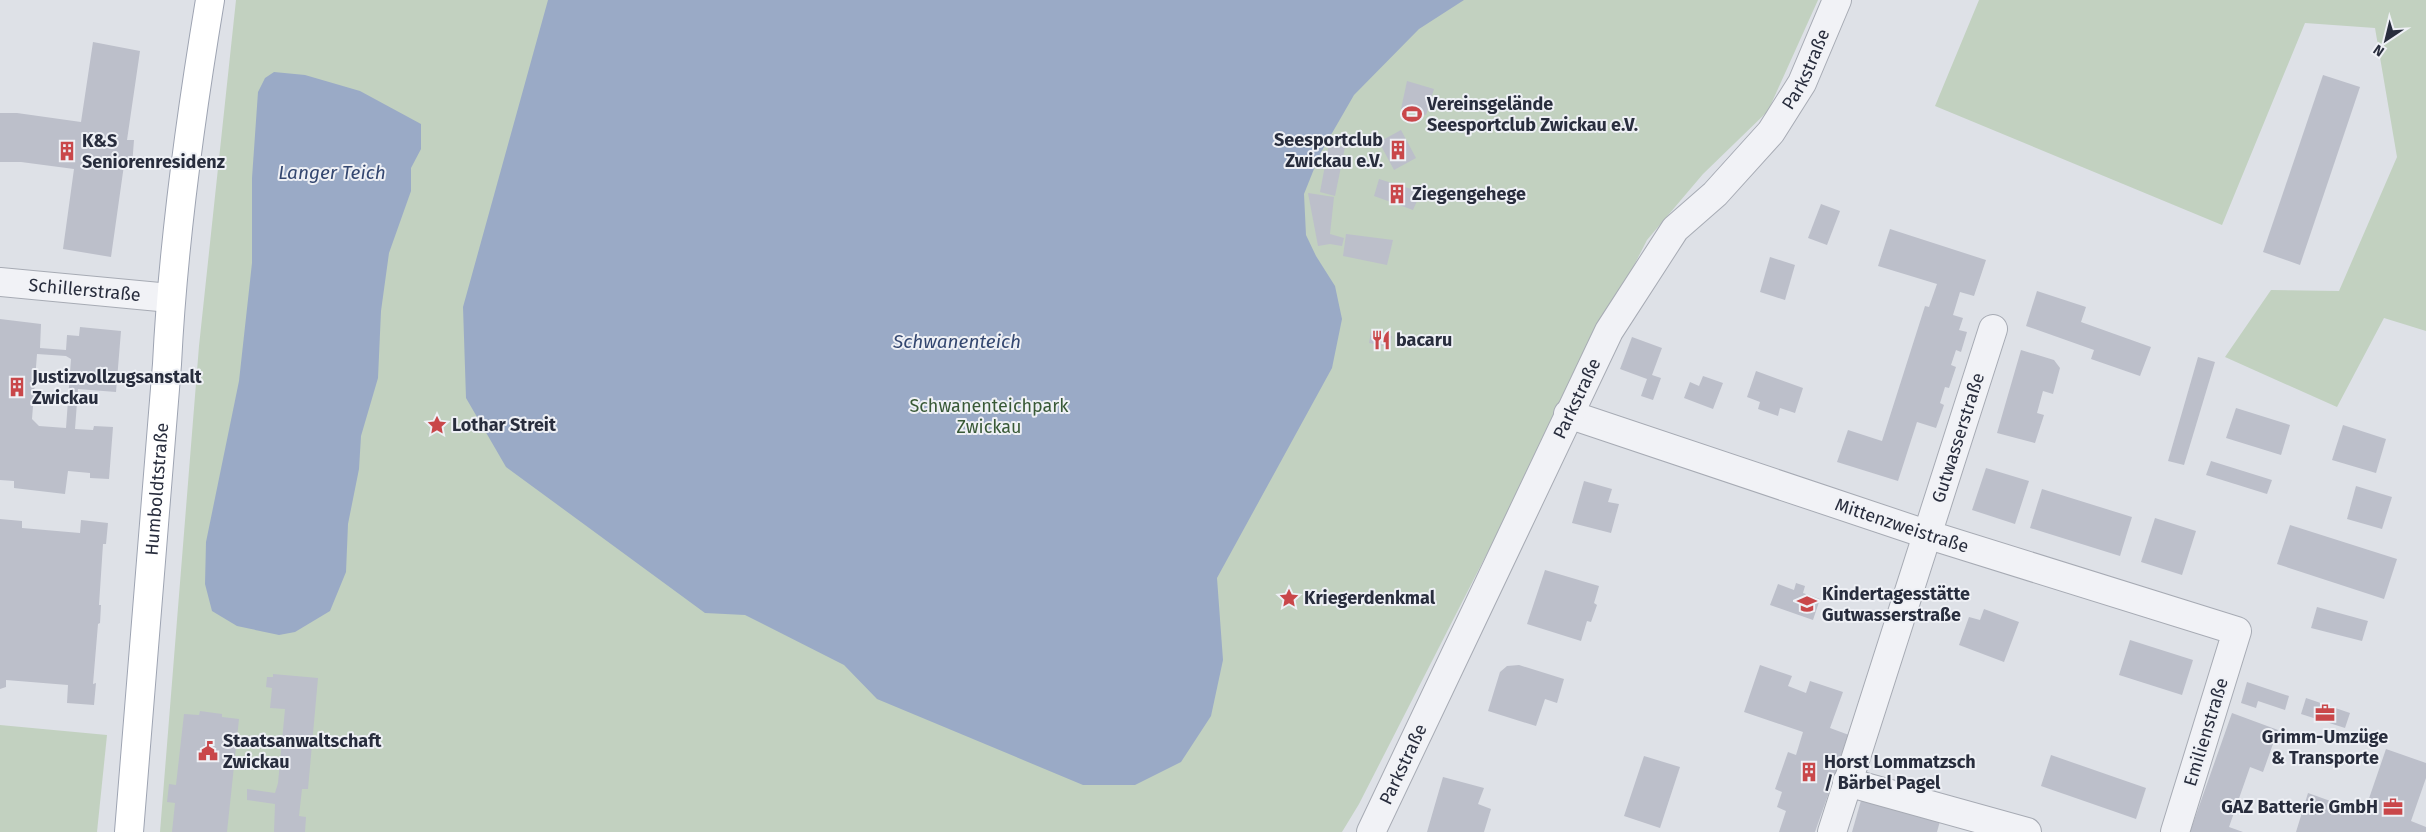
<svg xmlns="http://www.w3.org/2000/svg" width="2426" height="832" font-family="'Fira Sans',sans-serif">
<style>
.green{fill:#c2d1c0}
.water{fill:#9aaac6}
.building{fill:#bcbfca;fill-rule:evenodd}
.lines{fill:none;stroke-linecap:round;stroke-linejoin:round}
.minor-casing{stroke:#a7abb4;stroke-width:30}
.major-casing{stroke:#9ea4b2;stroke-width:30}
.minor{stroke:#f1f2f6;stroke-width:28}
.major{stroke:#fff;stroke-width:28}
.labels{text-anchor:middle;stroke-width:4;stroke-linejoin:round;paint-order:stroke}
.street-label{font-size:18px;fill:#282d3d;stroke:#eef0f5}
.poi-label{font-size:18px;font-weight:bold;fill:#282d3d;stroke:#eef0f5;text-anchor:start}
.park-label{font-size:18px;fill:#385936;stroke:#eef0f5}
.water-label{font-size:19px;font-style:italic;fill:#344770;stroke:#eef0f5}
</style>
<rect width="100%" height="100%" fill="#dee1e7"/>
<!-- green -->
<g class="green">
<path d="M 236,0 L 1818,0 L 1768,111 L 1703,174 L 1647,240 L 1359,804 L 1342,832 L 160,832 L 199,346 Z"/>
<path d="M 1979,0 L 2426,0 L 2426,331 L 2384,318 L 2337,407 L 2225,357 L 2271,290 L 2339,291 L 2397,157 L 2375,28 L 2305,23 L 2222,225 L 1935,106 Z"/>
<path d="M 0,725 L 107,735 L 97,832 L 0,832 Z"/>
</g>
<!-- water -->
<g class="water">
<path d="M 548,0 L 1464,0 L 1419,29 L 1354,95 L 1320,154 L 1304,194 L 1306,235 L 1316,256 L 1335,286 L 1342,319 L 1332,368 L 1217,578 L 1223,660 L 1211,716 L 1181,762 L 1135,785 L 1083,785 L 877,699 L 844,665 L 745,615 L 705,613 L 506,467 L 466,398 L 463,307 Z"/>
<path d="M 274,72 L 305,75 L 360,91 L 421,124 L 421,149 L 411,168 L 411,191 L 389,253 L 381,311 L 378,378 L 361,436 L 359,469 L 348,524 L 346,572 L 330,611 L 295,632 L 279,635 L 237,626 L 212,611 L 205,584 L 206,542 L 239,381 L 252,263 L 252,178 L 258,92 L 265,78 Z"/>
</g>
<!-- building -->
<g class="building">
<path d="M 93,42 L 140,51 L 127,140 L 134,140 L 132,166 L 124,165 L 111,257 L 63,249 L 74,169 L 21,162 L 0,162 L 0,113 L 17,113 L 81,122 Z"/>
<path d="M 2323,75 L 2360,87 L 2300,265 L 2263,252 Z"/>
<path d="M 1407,81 L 1434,89 L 1426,115 L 1401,109 Z"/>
<path d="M 1401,130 L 1416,158 L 1394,170 L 1379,142 Z"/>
<path d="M 1329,144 L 1345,147 L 1335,196 L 1320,192 Z"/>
<path d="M 1379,179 L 1421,192 L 1413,210 L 1374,196 Z"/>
<path d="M 1308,193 L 1334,197 L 1330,234 L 1344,238 L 1342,246 L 1330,244 L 1318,246 Z"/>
<path d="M 1821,204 L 1840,211 L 1827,245 L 1808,238 Z"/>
<path d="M 1890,229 L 1986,260 L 1974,296 L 1960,292 L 1953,315 L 1963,318 L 1959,330 L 1967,332 L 1961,352 L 1956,350 L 1951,365 L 1956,367 L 1949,388 L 1945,387 L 1940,403 L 1944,405 L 1936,428 L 1917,422 L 1898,481 L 1837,462 L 1848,430 L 1882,441 L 1925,306 L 1929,307 L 1937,284 L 1878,266 Z"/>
<path d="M 1346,234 L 1393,240 L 1387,265 L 1343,256 Z"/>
<path d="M 1770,257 L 1795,265 L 1785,300 L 1760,292 Z"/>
<path d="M 2037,291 L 2086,307 L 2081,322 L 2151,347 L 2140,376 L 2091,359 L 2094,350 L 2026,326 Z"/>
<path d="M 0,319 L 41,324 L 40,348 L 66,350 L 67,335 L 79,336 L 80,327 L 121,331 L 116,392 L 78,389 L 75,429 L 93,430 L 94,426 L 113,427 L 109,479 L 90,478 L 90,473 L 68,471 L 65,494 L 14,488 L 14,481 L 0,480 ZM 37,354 L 66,356 L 71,359 L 66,428 L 39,426 L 32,419 Z"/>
<path d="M 1371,332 L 1392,336 L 1390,347 L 1369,343 Z"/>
<path d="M 1632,337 L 1662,348 L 1652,375 L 1661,378 L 1653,400 L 1641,396 L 1647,379 L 1620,369 Z"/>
<path d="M 2021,350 L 2054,360 L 2060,368 L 2053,394 L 2043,391 L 2037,413 L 2044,415 L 2035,443 L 1997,433 Z"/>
<path d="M 2198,357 L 2215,362 L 2184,465 L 2168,461 Z"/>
<path d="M 1756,371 L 1803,388 L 1795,413 L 1780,408 L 1778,416 L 1758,409 L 1760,402 L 1747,397 Z"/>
<path d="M 1703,376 L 1723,383 L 1713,409 L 1684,398 L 1690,382 L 1699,386 Z"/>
<path d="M 2236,408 L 2290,425 L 2281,455 L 2226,438 Z"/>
<path d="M 2343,425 L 2386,439 L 2376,473 L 2332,460 Z"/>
<path d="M 2211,461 L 2272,480 L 2267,494 L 2206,475 Z"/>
<path d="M 1986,468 L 2029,481 L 2015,524 L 1972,510 Z"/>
<path d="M 1584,481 L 1612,489 L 1608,502 L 1619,504 L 1611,533 L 1572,523 Z"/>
<path d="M 2356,486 L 2392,497 L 2382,529 L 2347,519 Z"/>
<path d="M 2042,489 L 2132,517 L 2120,556 L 2030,528 Z"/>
<path d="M 2155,518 L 2196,531 L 2182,575 L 2141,562 Z"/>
<path d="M 0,519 L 22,521 L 22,528 L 80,533 L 81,520 L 108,523 L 106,544 L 103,544 L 99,605 L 101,605 L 100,623 L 98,624 L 93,684 L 96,683 L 94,705 L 67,703 L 68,685 L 6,680 L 6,687 L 0,689 Z"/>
<path d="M 2290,525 L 2397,559 L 2384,599 L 2277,564 Z"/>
<path d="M 1545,570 L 1599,586 L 1594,603 L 1597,605 L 1591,622 L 1587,621 L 1581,641 L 1527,624 Z"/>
<path d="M 1796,583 L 1805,586 L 1803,593 L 1820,599 L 1813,620 L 1770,605 L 1778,584 L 1794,590 Z"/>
<path d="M 2317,607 L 2368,621 L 2362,641 L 2311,628 Z"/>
<path d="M 1984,609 L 2019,622 L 2004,662 L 1959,645 L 1969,617 L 1980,620 Z"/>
<path d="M 2130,640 L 2193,660 L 2182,695 L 2119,675 Z"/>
<path d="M 1519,665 L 1564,679 L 1557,703 L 1545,699 L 1536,726 L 1488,711 L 1500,672 L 1507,666 Z"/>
<path d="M 1760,665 L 1792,676 L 1788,686 L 1806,693 L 1810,681 L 1843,692 L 1830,728 L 1849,735 L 1815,832 L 1779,832 L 1786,811 L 1777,807 L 1782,792 L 1775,789 L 1788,752 L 1796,755 L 1803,732 L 1744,712 Z"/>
<path d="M 273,674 L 318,678 L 308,789 L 302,789 L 299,816 L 306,817 L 305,832 L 274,832 L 275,804 L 247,800 L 247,789 L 275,793 L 278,783 L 285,709 L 270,708 L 272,688 L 266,687 L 267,677 L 273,677 Z"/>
<path d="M 2247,682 L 2289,696 L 2285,710 L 2258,701 L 2256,708 L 2241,703 Z"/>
<path d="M 2306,698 L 2350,713 L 2345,728 L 2301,714 Z"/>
<path d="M 200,711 L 222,714 L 222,717 L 239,719 L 227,832 L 172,832 L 175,803 L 167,802 L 169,784 L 176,785 L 184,714 L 199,715 Z"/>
<path d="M 2232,713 L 2278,730 L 2263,772 L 2250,767 L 2229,827 L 2243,832 L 2190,832 Z"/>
<path d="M 2386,749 L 2426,763 L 2426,778 L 2411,821 L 2426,827 L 2426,832 L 2296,832 L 2308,793 L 2364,813 Z"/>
<path d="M 2051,755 L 2146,788 L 2136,819 L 2041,786 Z"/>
<path d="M 1644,756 L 1680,767 L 1660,828 L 1624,816 Z"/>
<path d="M 1443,777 L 1484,788 L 1478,804 L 1491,809 L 1484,832 L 1427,832 Z"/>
<path d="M 1862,797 L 1940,821 L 1937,832 L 1852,832 Z"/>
</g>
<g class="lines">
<defs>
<g id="minor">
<path id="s1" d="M 0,282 L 170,298"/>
<path id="s2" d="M 1568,414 L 1926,534 L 2237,631 L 2175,832"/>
<path d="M 1847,782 L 2027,832"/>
<path id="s3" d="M 1371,832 L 1609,331 L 1675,229 L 1715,194 L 1771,132 L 1802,83 L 1837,0"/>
<path id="s4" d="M 1832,832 L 1993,329"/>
</g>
<g id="major">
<path id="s5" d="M 129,832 L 167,364 C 173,242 190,120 210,0"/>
</g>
</defs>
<!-- minor casing -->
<use href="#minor" class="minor-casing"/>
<!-- major casing -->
<use href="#major" class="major-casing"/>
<!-- minor -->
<use href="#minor" class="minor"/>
<!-- major -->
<use href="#major" class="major"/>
</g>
<!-- icons -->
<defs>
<symbol id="stadium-bare" viewBox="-9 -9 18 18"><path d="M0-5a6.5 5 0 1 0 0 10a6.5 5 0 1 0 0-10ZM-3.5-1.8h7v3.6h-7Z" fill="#c9474a" stroke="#eef0f5" stroke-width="2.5" paint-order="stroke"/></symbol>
<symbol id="building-bare" viewBox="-9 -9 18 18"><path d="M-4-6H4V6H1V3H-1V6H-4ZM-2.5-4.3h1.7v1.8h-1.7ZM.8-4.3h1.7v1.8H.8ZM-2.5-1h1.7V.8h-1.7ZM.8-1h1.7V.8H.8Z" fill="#c9474a" stroke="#eef0f5" stroke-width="2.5" paint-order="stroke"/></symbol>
<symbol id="restaurant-bare" viewBox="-9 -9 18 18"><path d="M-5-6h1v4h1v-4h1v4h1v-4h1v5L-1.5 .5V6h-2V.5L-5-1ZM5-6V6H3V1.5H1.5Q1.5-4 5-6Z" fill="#c9474a" stroke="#eef0f5" stroke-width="2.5" paint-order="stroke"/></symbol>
<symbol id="sight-bare" viewBox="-9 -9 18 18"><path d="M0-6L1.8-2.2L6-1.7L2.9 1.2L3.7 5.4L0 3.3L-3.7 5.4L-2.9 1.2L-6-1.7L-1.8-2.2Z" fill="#c9474a" stroke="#eef0f5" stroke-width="2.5" paint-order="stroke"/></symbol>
<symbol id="school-bare" viewBox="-9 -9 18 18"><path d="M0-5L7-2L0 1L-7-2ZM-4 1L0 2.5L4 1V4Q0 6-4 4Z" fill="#c9474a" stroke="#eef0f5" stroke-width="2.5" paint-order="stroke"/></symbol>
<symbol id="office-bare" viewBox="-9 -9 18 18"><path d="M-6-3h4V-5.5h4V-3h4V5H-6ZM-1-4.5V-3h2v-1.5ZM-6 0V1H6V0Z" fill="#c9474a" stroke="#eef0f5" stroke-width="2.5" paint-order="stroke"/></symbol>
<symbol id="civic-bare" viewBox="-9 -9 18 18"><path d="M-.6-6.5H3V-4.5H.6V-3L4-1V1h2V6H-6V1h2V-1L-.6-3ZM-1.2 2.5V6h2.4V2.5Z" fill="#c9474a" stroke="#eef0f5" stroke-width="2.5" paint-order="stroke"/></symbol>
</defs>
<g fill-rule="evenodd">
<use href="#stadium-bare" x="1398" y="100" width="28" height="28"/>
<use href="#building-bare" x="1384" y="136" width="28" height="28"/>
<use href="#building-bare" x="53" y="137" width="28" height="28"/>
<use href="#building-bare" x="1383" y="180" width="28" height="28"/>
<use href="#restaurant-bare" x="1367" y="326" width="28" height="28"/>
<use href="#building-bare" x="3" y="373" width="28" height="28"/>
<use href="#sight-bare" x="423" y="411" width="28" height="28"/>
<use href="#sight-bare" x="1275" y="584" width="28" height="28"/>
<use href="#school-bare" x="1793" y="590" width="28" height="28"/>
<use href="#office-bare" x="2311" y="699" width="28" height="28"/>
<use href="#civic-bare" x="194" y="737" width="28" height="28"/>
<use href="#building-bare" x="1795" y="758" width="28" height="28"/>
<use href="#office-bare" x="2379" y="793" width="28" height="28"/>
</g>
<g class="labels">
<!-- street labels -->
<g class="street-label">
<text dy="6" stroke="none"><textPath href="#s3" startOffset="885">Parkstraße</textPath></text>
<text dy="6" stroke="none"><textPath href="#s1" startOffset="85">Schillerstraße</textPath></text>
<text dy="6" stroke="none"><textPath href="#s3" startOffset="480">Parkstraße</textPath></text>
<text dy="6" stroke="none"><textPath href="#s4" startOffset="414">Gutwasserstraße</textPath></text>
<text dy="6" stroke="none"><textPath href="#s5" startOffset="344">Humboldtstraße</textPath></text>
<text dy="6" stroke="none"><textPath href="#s2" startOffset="352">Mittenzweistraße</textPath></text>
<text transform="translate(2206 732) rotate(-73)" y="6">Emilienstraße</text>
<text dy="6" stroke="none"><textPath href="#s3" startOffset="75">Parkstraße</textPath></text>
</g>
<!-- poi labels -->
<g class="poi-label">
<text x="1427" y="110">Vereinsgelände<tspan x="1427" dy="21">Seesportclub Zwickau e.V.</tspan></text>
<text x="1383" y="146" text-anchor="end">Seesportclub<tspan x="1383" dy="21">Zwickau e.V.</tspan></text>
<text x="82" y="147">K&amp;S<tspan x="82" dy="21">Seniorenresidenz</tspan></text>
<text x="1412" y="200">Ziegengehege</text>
<text x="1396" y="346">bacaru</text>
<text x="32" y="383">Justizvollzugsanstalt<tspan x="32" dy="21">Zwickau</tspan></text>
<text x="452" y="431">Lothar Streit</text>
<text x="1822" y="600">Kindertagesstätte<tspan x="1822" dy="21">Gutwasserstraße</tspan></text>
<text x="1304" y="604">Kriegerdenkmal</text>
<text x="2325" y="743" text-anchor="middle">Grimm-Umzüge<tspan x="2325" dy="21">&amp; Transporte</tspan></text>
<text x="223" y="747">Staatsanwaltschaft<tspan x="223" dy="21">Zwickau</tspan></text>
<text x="1824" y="768">Horst Lommatzsch<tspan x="1824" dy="21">/ Bärbel Pagel</tspan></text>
<text x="2378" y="813" text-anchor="end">GAZ Batterie GmbH</text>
</g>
<!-- park labels -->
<g class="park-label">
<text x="989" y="412">Schwanenteichpark<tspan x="989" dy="21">Zwickau</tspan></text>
</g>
<!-- water labels -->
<g class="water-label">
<text x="332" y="179">Langer Teich</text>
<text x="957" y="348">Schwanenteich</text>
</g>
</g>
<!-- north arrow -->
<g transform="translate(2386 40) rotate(215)" stroke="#eef0f5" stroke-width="4" paint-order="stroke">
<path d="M0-4L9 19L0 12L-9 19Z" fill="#282d3d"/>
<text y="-8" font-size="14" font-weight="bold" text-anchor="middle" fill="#282d3d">N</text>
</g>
</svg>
